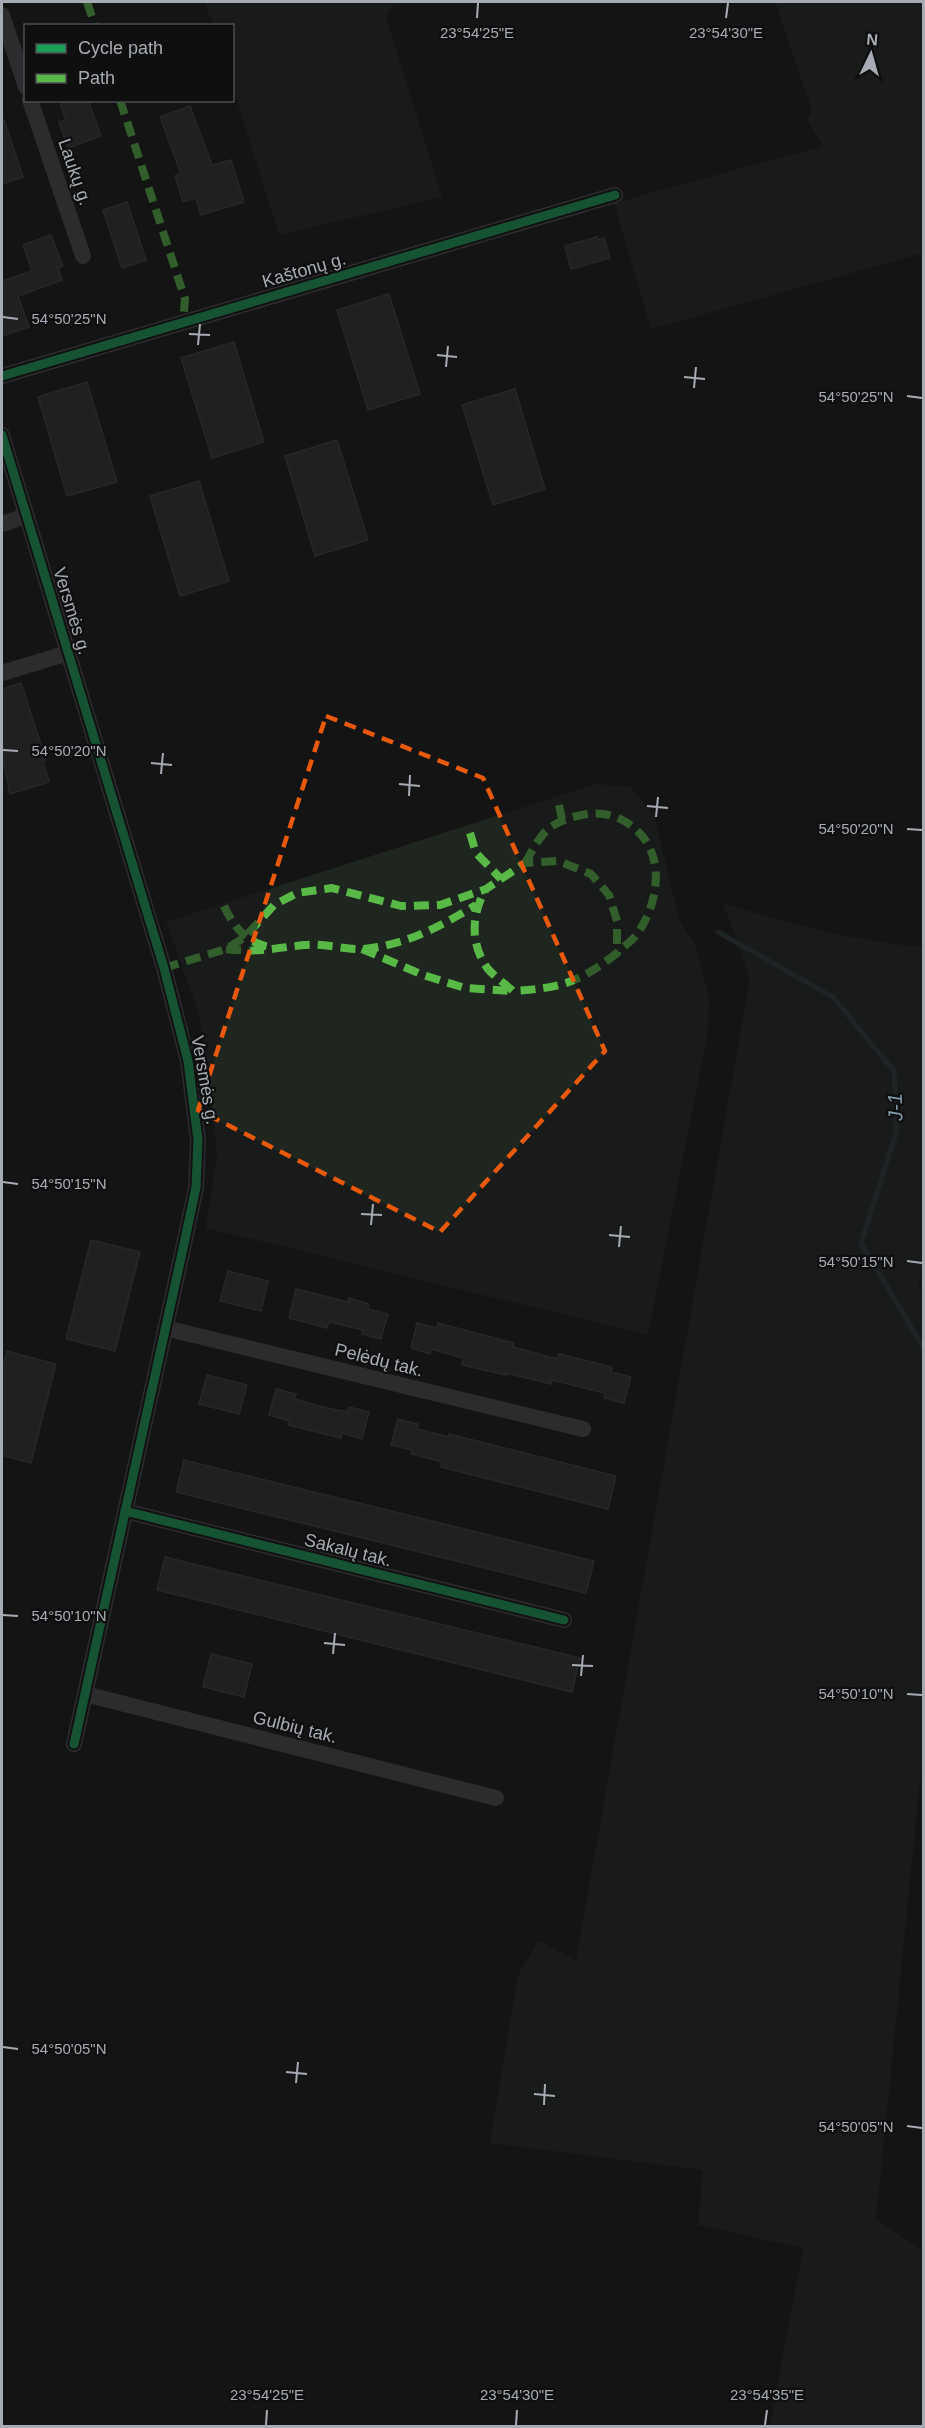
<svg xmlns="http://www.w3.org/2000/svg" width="925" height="2428" font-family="Arial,sans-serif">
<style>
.green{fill:#1f251f}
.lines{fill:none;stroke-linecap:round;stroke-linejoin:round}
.stream{stroke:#2c3539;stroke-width:5}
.building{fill:#2f2f30;stroke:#3d3e41;stroke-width:1.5}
.street{stroke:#494a4d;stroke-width:16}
.quiet{stroke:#58b947;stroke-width:8;stroke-dasharray:15 8;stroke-linecap:butt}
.cycleway-casing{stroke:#0f0f10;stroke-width:13}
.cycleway{stroke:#1a9f57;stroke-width:9}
.marked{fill:none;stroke:#e8590c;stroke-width:4.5;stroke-dasharray:12 8;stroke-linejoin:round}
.ticks{fill:none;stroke:#a7acb4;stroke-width:2}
.labels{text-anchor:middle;stroke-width:4.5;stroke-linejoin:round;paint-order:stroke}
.street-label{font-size:18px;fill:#a7acb4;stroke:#0f0f10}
.water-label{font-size:20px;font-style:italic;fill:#819dac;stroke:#0f0f10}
.ticks-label{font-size:15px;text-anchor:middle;fill:#a7acb4;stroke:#0f0f10;stroke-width:4.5;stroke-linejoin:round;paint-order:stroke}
</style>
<rect width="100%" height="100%" fill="#141415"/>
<!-- green -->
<g class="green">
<path d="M 205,2 L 395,2 L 386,17 L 442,197 L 279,235 L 233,88 L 232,26 L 213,25 Z"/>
<path d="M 775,2 L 923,2 L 923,253 L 651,329 L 614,203 L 823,146 L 807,120 L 812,110 Z"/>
<path d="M 596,784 L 631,787 L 654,815 L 680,922 L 695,944 L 709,998 L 708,1031 L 648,1335 L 206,1228 L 217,1155 L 208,1071 L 198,1010 L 166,922 Z"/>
<path d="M 723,903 C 789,924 854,941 923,947 L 924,1263 L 918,1288 L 924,1298 L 923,1750 L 876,2219 L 923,2251 L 923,2426 L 770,2426 L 803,2248 L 698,2225 L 703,2170 L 490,2143 L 518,1975 L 539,1941 L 576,1960 L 750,979 Z"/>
</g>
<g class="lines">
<!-- stream -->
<path class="stream" d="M 718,932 L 833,997 L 894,1071 L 897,1130 L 861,1243 L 924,1349"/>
</g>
<!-- building -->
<g class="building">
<path d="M 59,100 L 88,100 L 101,136 L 68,148 L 59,122 L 66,120 Z"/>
<path d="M 190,106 L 212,165 L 231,160 L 244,202 L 201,215 L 196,198 L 183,202 L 175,176 L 181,174 L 160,117 Z"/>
<path d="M 4,120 L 23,177 L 2,184 L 2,121 Z"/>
<path d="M 127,202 L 146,260 L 122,268 L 103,210 Z"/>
<path d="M 51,235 L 63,266 L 58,268 L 62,280 L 18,296 L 29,327 L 2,336 L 2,281 L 32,271 L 23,245 Z"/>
<path d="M 597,237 L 598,240 L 604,238 L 610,258 L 571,269 L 565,246 Z"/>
<path d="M 389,294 L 420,394 L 368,410 L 337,310 Z"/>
<path d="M 234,342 L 264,442 L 212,458 L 181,358 Z"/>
<path d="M 87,382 L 117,482 L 67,496 L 38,397 Z"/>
<path d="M 515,389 L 545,489 L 493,505 L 462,405 Z"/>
<path d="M 337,440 L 368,540 L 315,556 L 285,456 Z"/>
<path d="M 199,481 L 229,581 L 180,596 L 150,496 Z"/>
<path d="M 21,683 L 46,760 L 43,761 L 49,782 L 10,794 L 2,755 L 2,689 Z"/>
<path d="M 91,1240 L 140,1252 L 115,1351 L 66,1339 Z"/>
<path d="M 228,1271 L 268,1281 L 261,1311 L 220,1301 Z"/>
<path d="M 296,1289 L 348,1302 L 349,1298 L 369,1304 L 368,1309 L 388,1314 L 381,1339 L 362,1334 L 363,1330 L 329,1322 L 327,1328 L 289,1318 Z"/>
<path d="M 417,1323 L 437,1328 L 438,1323 L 514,1343 L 513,1347 L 557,1359 L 559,1354 L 612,1367 L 611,1372 L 631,1377 L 624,1403 L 604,1398 L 605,1393 L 572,1385 L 552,1380 L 551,1384 L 506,1373 L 506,1375 L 462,1365 L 464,1358 L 431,1349 L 430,1354 L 411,1348 Z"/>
<path d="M 7,1351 L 56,1364 L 31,1463 L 2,1455 L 2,1371 Z"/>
<path d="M 207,1375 L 247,1385 L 239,1414 L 199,1404 Z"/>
<path d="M 276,1389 L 296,1394 L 294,1399 L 327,1408 L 348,1412 L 349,1407 L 369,1412 L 362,1439 L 342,1433 L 341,1438 L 288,1425 L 289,1421 L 269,1415 Z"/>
<path d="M 398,1419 L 418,1424 L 417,1429 L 449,1437 L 449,1434 L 616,1476 L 608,1509 L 441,1467 L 442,1462 L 411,1454 L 412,1450 L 391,1445 Z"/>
<path d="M 184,1460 L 594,1561 L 586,1593 L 176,1492 Z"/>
<path d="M 165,1557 L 580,1658 L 572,1692 L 157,1590 Z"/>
<path d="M 211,1654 L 252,1664 L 244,1697 L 203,1687 Z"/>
</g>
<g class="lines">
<!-- street -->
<g class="street">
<path d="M 2,15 L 26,87"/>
<path d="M 30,100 L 83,256"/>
<path d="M 2,376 L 615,195"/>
<path d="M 2,435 L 164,968 L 188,1061 L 198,1140 L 196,1187 L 184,1244 L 74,1744"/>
<path d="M 2,524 L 26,516"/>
<path d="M 2,673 L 68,653"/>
<path d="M 165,1328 L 583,1429"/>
<path d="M 125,1511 L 564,1620"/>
<path d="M 85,1694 L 496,1798"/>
</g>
<!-- quiet -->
<g class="quiet">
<path d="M 87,2 L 95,26"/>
<path d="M 120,100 L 185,299 L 183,323"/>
<path d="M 559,805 L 562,819"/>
<path d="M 470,833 L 476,853 L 501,879"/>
<path d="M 525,863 C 531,853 537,841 545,832 C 554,823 565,819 577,816 C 596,811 613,813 629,824 C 666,849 661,900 637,934 C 632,941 623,947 617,953"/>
<path d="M 224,906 C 234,927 246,943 270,947"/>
<path d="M 226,949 C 254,953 277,948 304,945 C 325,943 345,950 364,949 C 406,945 441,926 476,905"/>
<path d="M 362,949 L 423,975 L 465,988 L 513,991"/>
<path d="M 164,968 L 226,949 L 245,937 L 274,905 L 297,893 L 332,888 L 401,906 L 440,905 L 486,889 L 525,863 L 558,861 L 591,874 L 609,895 L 617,921 L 617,953 C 579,983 561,988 513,991 C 505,984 495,977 488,969 C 470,945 471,914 486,889"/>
</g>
<defs>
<g id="cycleway">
<path d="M 2,376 L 615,195"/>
<path d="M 2,435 L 164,968 L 188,1061 L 198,1140 L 196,1187 L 184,1244 L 74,1744"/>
<path d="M 125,1511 L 564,1620"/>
</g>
</defs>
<!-- cycleway casing -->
<use href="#cycleway" class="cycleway-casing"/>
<!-- cycleway -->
<use href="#cycleway" class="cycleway"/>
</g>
<!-- marked area -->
<path d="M0 0H925V2428H0ZM 326,716 L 483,778 L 605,1051 L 440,1232 L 198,1110 Z" fill="#141415" fill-opacity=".55" fill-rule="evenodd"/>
<path class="marked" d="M 326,716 L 483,778 L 605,1051 L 440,1232 L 198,1110 Z"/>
<!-- ticks -->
<path class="ticks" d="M 477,18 L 478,3M 726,18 L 728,3M 3,317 L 18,319M 189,334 L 210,335M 198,345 L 200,324M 437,355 L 457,357M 446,367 L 448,346M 684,377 L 705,379M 694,388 L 696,367M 907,396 L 922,398M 3,750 L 18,751M 151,763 L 172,765M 161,774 L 163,753M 399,784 L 420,786M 409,796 L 410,775M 647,806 L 668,808M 656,817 L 658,797M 907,829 L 922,830M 3,1182 L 18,1184M 361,1214 L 382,1215M 371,1225 L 373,1204M 609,1235 L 630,1237M 619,1247 L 621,1226M 907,1261 L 922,1263M 3,1615 L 18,1616M 324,1643 L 345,1645M 333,1654 L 335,1633M 572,1665 L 593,1666M 581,1676 L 583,1655M 907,1694 L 922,1695M 3,2047 L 18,2049M 286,2072 L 307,2074M 296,2083 L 298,2062M 534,2094 L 555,2096M 544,2105 L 545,2084M 907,2126 L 922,2128M 266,2425 L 267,2410M 516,2425 L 517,2410M 765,2425 L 767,2410"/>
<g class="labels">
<!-- street labels -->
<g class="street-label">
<text transform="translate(75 172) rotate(71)" y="6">Laukų g.</text>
<text transform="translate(304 270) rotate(-16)" y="6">Kaštonų g.</text>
<text transform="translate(72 611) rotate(73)" y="6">Versmės g.</text>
<text transform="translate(205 1080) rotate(80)" y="6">Versmės g.</text>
<text transform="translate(379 1360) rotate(14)" y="6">Pelėdų tak.</text>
<text transform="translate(348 1550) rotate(14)" y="6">Sakalų tak.</text>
<text transform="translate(295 1727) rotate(14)" y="6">Gulbių tak.</text>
</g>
<!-- water labels -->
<g class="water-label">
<text transform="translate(895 1107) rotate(-92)" y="7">J-1</text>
</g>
</g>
<g class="ticks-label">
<text x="477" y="38">23°54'25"E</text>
<text x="726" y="38">23°54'30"E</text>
<text x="69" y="324">54°50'25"N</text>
<text x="856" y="402">54°50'25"N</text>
<text x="69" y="756">54°50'20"N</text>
<text x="856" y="834">54°50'20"N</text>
<text x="69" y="1189">54°50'15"N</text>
<text x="856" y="1267">54°50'15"N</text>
<text x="69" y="1621">54°50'10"N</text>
<text x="856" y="1699">54°50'10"N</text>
<text x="69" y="2054">54°50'05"N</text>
<text x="856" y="2132">54°50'05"N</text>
<text x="267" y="2400">23°54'25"E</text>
<text x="517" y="2400">23°54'30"E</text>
<text x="767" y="2400">23°54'35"E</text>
</g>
<!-- border -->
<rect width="925" height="2428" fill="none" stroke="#a7acb4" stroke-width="6"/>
<!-- legend -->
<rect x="24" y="24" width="210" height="78" fill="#0f0f10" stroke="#4c4e52" stroke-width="1.5"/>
<rect x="36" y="44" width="30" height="9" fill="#1a9f57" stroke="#4c4e52" stroke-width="1.5"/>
<text x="78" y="54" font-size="18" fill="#a7acb4">Cycle path</text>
<rect x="36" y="74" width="30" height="9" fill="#58b947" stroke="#4c4e52" stroke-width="1.5"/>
<text x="78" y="84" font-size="18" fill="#a7acb4">Path</text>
<!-- north arrow -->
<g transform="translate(871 54) rotate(5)" stroke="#0f0f10" stroke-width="4.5" paint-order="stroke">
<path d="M0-4.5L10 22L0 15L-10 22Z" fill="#a7acb4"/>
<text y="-9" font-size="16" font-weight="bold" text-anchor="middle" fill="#a7acb4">N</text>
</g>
</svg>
